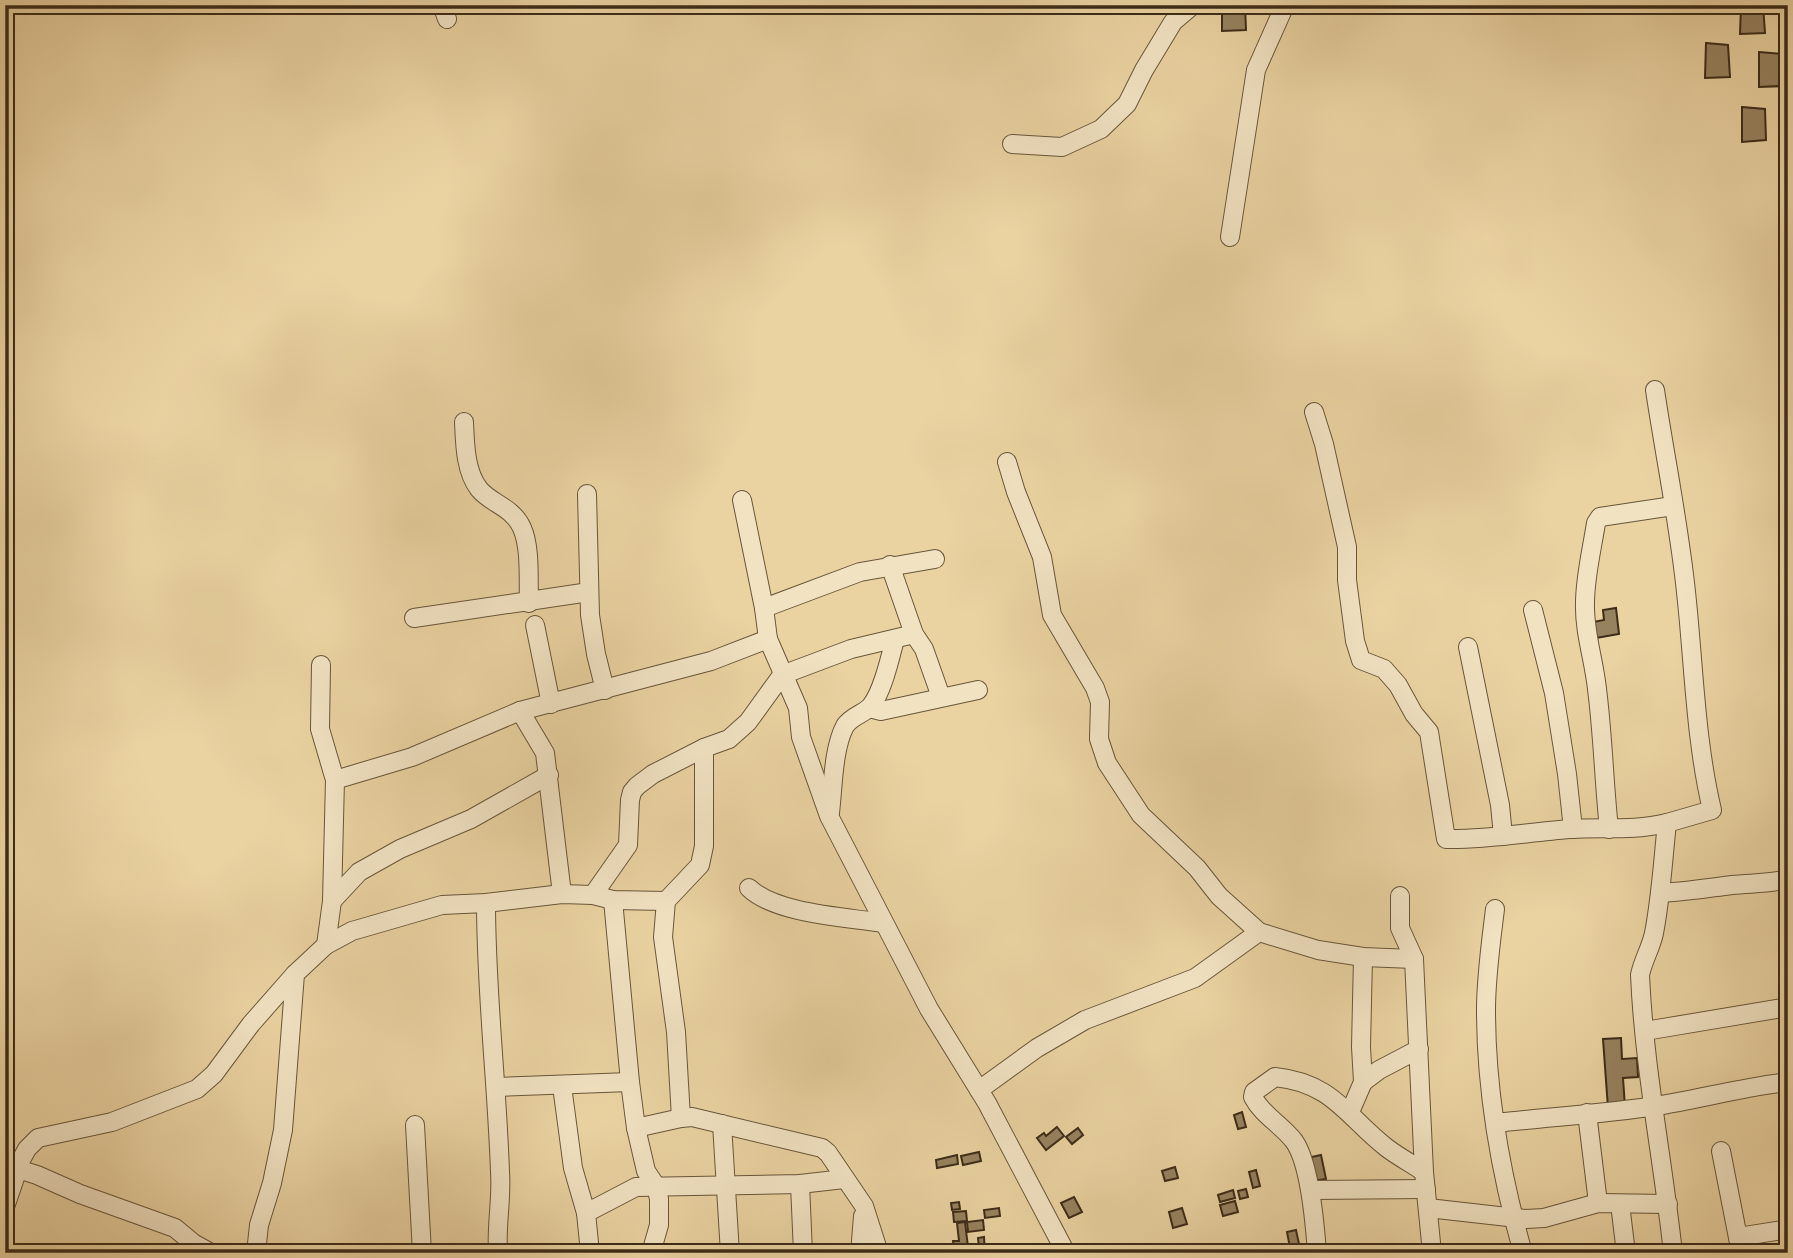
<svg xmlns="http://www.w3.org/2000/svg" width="1793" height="1258" font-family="Alegreya,serif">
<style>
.building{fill:#97825f;stroke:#3d2c18;stroke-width:2}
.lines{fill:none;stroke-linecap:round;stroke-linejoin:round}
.minor-casing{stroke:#68563a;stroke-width:20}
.minor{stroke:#f1e2c2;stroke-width:18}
</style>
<rect width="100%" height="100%" fill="#ead2a1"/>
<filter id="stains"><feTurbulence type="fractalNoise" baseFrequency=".00286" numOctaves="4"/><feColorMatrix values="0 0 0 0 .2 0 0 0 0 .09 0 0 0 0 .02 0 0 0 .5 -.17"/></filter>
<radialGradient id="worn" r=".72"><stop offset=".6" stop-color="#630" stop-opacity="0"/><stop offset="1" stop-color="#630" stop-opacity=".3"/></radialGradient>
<!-- building -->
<g class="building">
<path d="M 1222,5 L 1245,5 L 1246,30 L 1222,31 Z"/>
<path d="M 1741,5 L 1763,5 L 1765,33 L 1740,34 Z"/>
<path d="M 1706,43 L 1728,45 L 1730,77 L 1705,78 Z"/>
<path d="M 1759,52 L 1782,54 L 1783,86 L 1759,87 Z"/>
<path d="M 1742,107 L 1765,109 L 1766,140 L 1742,142 Z"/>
<path d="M 1616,608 L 1619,634 L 1590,639 L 1588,623 L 1604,620 L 1603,610 Z"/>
<path d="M 1621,1038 L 1622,1059 L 1637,1058 L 1638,1077 L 1623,1078 L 1625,1107 L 1608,1108 L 1603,1039 Z"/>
<path d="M 1242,1112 L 1246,1127 L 1238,1129 L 1234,1115 Z"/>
<path d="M 1057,1127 L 1064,1136 L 1046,1150 L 1037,1138 L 1044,1133 L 1046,1136 Z"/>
<path d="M 1078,1128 L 1083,1135 L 1072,1144 L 1066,1137 Z"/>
<path d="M 979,1152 L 981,1161 L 963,1165 L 961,1156 Z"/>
<path d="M 957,1155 L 958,1164 L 937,1168 L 936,1160 Z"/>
<path d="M 1321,1155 L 1326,1179 L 1312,1181 L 1307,1158 Z"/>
<path d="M 1175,1167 L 1178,1178 L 1165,1181 L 1162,1171 Z"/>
<path d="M 1256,1170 L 1260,1186 L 1253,1188 L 1249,1172 Z"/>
<path d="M 1246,1189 L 1248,1197 L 1240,1199 L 1238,1191 Z"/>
<path d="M 1233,1190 L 1235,1198 L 1220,1202 L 1218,1195 Z"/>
<path d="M 1074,1197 L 1082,1212 L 1069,1218 L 1061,1203 Z"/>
<path d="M 1235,1201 L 1238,1212 L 1223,1216 L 1220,1205 Z"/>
<path d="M 959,1202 L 960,1209 L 952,1210 L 951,1203 Z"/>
<path d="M 999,1208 L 1000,1216 L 985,1218 L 984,1210 Z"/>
<path d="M 1182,1208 L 1187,1224 L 1173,1228 L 1169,1212 Z"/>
<path d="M 966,1211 L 967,1221 L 954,1222 L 953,1212 Z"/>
<path d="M 983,1220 L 984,1230 L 968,1232 L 967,1222 Z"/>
<path d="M 965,1222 L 968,1247 L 954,1248 L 953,1241 L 959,1241 L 957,1223 Z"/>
<path d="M 1296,1230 L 1301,1253 L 1291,1253 L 1287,1232 Z"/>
<path d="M 984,1237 L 985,1253 L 971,1253 L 970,1248 L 979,1247 L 978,1238 Z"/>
</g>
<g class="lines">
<defs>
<g id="minor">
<path d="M 442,5 L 447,19"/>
<path d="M 1012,144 L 1062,147 L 1101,129 L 1127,104 L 1144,70 L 1173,22 L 1193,5"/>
<path d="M 1230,237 L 1256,70 L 1285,5"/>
<path d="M 1655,390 C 1665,457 1679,524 1686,592 C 1694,665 1695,738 1712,810 L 1667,823 C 1663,860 1661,897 1654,933 C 1651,948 1643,960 1640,975 C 1644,1068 1663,1160 1673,1253"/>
<path d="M 1314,412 L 1324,444 L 1347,547 L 1347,580 L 1355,641 L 1361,660 L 1384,669 L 1398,685 L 1414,714 L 1429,732 L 1446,839 C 1487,840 1529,832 1570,829 C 1603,827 1634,831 1667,823"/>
<path d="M 464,422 C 465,443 465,471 479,489 C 491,504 512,506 522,528 C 531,548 528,581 529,603"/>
<path d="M 1007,462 L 1016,492 L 1042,557 L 1052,615 L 1095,688 L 1100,702 L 1099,739 L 1107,763 L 1141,815 L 1197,868 L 1219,896 L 1259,932 L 1318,950 L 1363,957 L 1414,959"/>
<path d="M 587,494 L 590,615 L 596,654 L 605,690"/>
<path d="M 742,500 L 764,608 L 768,639 L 798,708 L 801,737 L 829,816 L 929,1009 L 987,1103 L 1066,1253"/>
<path d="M 890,565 L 914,634 L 924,649 L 941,697"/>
<path d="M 764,608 L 860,572 L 935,559"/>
<path d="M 1533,610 L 1554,693 L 1567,774 L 1573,829"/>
<path d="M 414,618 L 589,592"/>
<path d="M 535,625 L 551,704"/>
<path d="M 1468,647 L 1500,805 L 1503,836"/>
<path d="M 321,665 L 320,729 L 335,780 L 332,901 L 326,945"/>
<path d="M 869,708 L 881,711 L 978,690"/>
<path d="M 520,711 L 545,753 L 562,894"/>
<path d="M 335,780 L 412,757 L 520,711 L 711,661 L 768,639"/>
<path d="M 830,813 C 833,788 833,748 845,726 C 851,716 864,714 871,706 C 883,690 890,658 895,639"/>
<path d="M 1609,829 C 1604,783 1603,736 1597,689 C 1594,660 1584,632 1585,603 C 1585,577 1592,549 1596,523 L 1600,517 L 1673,506"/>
<path d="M 749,888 C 776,914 846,917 883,923"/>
<path d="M 1660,893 C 1685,892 1708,888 1732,885 C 1752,883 1769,884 1788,879"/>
<path d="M 593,895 L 628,845 L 630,800 L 632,792 L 637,786 L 653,774 L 704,748 L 729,739 L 748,722 L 782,675 L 851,649 L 914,634"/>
<path d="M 1400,896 L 1400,928 L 1414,959 L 1424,1172 L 1432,1253"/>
<path d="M 613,900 L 630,1082 L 636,1128 L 646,1171 L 656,1186 L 659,1199 L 659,1225 L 651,1253"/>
<path d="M 332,901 L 359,872 L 400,849 L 471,819 L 549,775"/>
<path d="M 486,903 C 486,993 497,1083 500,1172 C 502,1199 496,1225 498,1253"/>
<path d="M 1495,909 C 1491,942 1486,976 1486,1010 C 1486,1091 1501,1175 1523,1253"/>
<path d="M 1645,1031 L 1788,1007"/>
<path d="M 1363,1082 L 1379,1070 L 1419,1049"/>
<path d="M 562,1086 L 573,1168 L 586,1213 L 590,1253"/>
<path d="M 496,1087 L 630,1082"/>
<path d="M 979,1090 L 1037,1048 L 1085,1020 L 1195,978 L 1259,932"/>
<path d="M 1350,1112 L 1363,1082 L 1361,1047 L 1363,957"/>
<path d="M 1587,1113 L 1598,1203"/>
<path d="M 681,1118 L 676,1032 L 663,937 L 666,901 L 700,865 L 704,846 L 704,748"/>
<path d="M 1496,1123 C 1549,1117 1603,1114 1656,1106 C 1700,1099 1743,1087 1788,1082"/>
<path d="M 722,1124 L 730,1253"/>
<path d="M 415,1125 L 422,1253"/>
<path d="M 636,1128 L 681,1118 L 692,1117 L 822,1148 L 828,1153 L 864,1206 L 879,1253"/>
<path d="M 1721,1151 L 1741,1253"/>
<path d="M 18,1169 L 37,1175 L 80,1194 L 175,1228 L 193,1243 L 211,1253"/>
<path d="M 800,1184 L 803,1253"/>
<path d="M 1311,1190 L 1426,1189"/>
<path d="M 1620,1204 L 1626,1253"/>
<path d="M 5,1207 L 21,1160 L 27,1149 L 38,1138 L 112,1122 L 197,1089 L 214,1074 L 251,1024 L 295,974 L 326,945 L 352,931 L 442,905 L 486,903 L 562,894 L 593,895 L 613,900 L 666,901"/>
<path d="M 1428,1208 L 1526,1219 L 1544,1218 L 1598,1203 L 1668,1204"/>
<path d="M 586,1213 L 636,1187 L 800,1184 L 844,1179"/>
<path d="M 1738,1237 L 1788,1229"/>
<path d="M 256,1253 L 259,1225 L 272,1183 L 283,1130 L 295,974"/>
<path d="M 860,1253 L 863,1216"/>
<path d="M 1317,1253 C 1315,1225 1310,1163 1294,1141 C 1282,1125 1262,1115 1253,1097 L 1254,1092 L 1275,1077 C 1333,1083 1347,1117 1387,1148 C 1399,1157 1412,1164 1424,1172"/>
</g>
</defs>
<!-- minor casing -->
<use href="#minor" class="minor-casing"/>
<!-- minor -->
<use href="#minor" class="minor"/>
</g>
<!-- margin -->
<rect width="1793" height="1258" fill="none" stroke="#ead2a1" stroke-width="28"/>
<rect x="7" y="7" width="1779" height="1244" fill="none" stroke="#3d2c18" stroke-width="3.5"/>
<rect x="14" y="14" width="1765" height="1230" fill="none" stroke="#3d2c18" stroke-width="2"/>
<rect width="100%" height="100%" filter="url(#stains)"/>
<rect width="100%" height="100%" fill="url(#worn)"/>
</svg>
